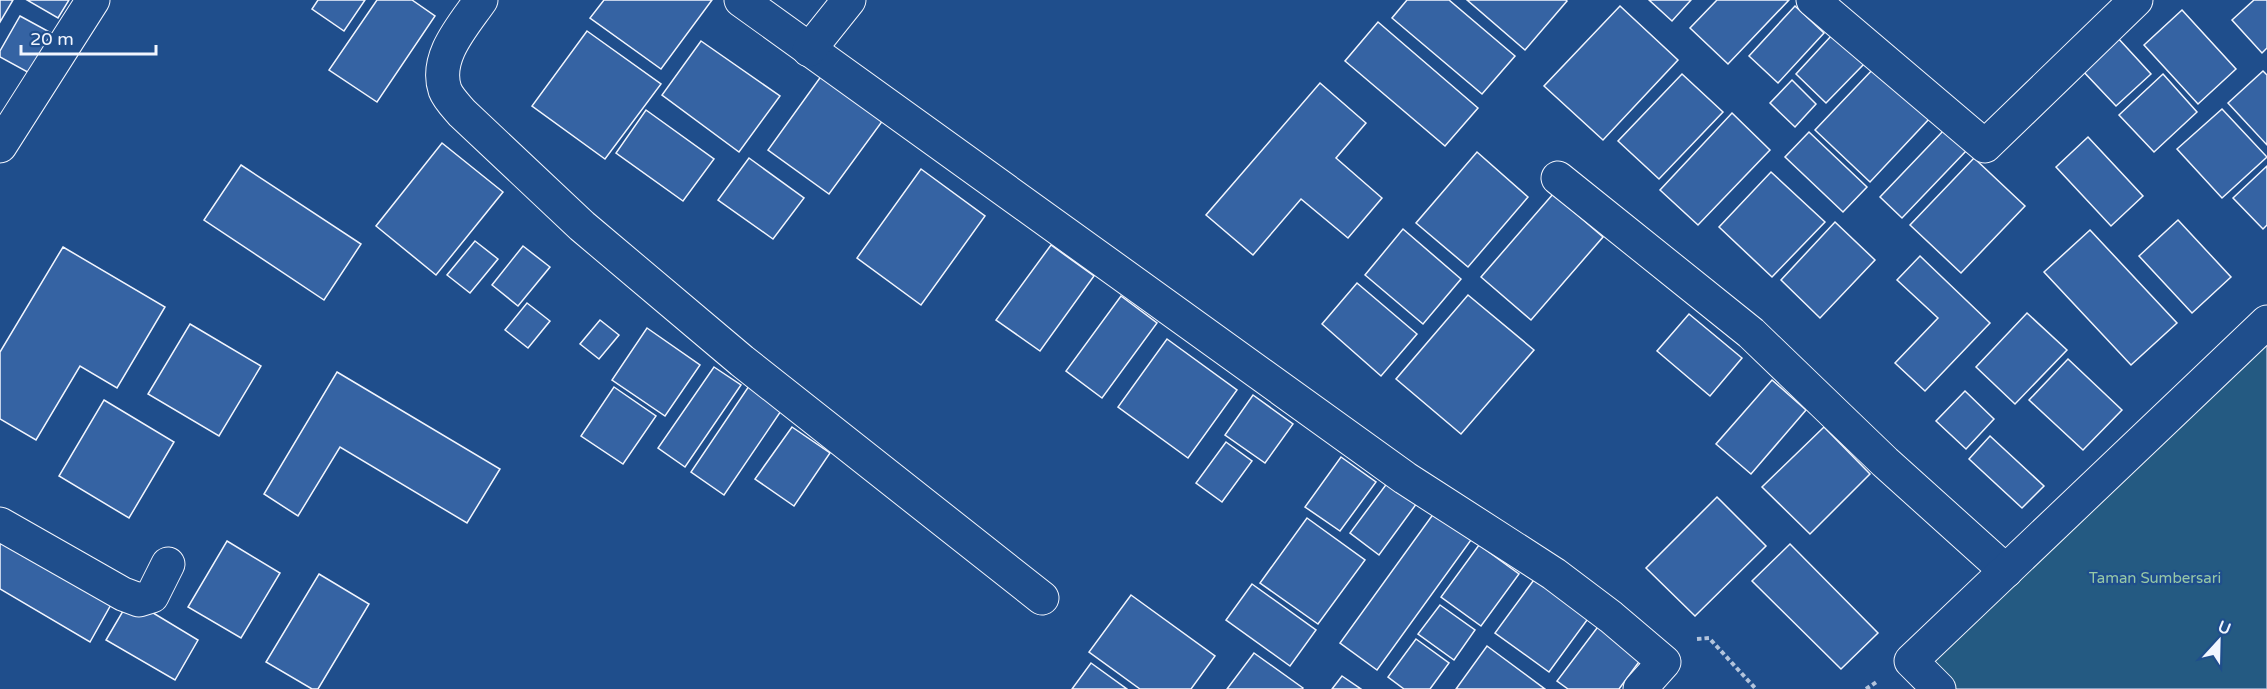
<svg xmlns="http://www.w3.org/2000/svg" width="2267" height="689" font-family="'Varela Round',sans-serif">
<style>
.green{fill:#245a82;stroke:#a8bbd7;stroke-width:1.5}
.building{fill:#3563a3;stroke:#f2f6ff;stroke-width:1.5}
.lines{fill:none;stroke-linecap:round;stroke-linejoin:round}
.street-casing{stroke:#f2f6ff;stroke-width:35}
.secondary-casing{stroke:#f2f6ff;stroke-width:35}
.path{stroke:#b3c4dc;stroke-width:4;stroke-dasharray:4.5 3;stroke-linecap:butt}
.street{stroke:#1f4e8c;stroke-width:33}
.secondary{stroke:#1f4e8c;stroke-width:33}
.labels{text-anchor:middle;stroke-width:4.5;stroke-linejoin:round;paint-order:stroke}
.park-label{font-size:15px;fill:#97c8a6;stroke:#1f4e8c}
</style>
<rect width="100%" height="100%" fill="#1f4e8c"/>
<!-- green -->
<path class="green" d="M 2267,319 L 2267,689 L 1936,689 L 1906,660 Z"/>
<!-- building -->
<g class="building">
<path d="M 0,0 L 13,0 L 0,22 Z"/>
<path d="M 27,0 L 69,0 L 58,18 Z"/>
<path d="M 318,0 L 365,0 L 344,31 L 312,9 Z"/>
<path d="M 377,0 L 412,0 L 435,16 L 377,102 L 329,70 Z"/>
<path d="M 604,0 L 712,0 L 661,69 L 590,18 Z"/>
<path d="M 1407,0 L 1449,0 L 1515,56 L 1482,94 L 1392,18 Z"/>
<path d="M 1467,0 L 1566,0 L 1567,1 L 1525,50 Z"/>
<path d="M 1649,0 L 1691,0 L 1672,21 Z"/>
<path d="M 1717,0 L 1789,0 L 1728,64 L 1690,28 Z"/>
<path d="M 2254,0 L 2267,0 L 2267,48 L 2262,53 L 2232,20 Z"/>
<path d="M 1620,6 L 1678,60 L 1603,140 L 1544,86 Z"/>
<path d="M 1795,6 L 1824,33 L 1778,83 L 1749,56 Z"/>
<path d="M 2182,10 L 2236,69 L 2198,104 L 2144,45 Z"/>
<path d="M 20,16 L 55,35 L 33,75 L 0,57 L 0,51 Z"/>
<path d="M 1378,22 L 1478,108 L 1445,146 L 1345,61 Z"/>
<path d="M 587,31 L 661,84 L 605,159 L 532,106 Z"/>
<path d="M 1832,35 L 1864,64 L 1826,103 L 1796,74 Z"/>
<path d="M 2117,37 L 2151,74 L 2116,106 L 2081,69 Z"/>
<path d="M 701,41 L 780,96 L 739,152 L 662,95 Z"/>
<path d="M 1875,67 L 1930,118 L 1870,182 L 1815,130 Z"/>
<path d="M 827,68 L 889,112 L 829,194 L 768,150 Z"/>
<path d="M 2263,71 L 2267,75 L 2267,145 L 2228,103 Z"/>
<path d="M 1682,74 L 1723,112 L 1659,179 L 1618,141 Z"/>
<path d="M 2163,74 L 2197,112 L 2154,152 L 2119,115 Z"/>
<path d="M 1792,80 L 1816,104 L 1795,127 L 1770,103 Z"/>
<path d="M 1320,83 L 1366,123 L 1336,158 L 1382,198 L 1348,238 L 1301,199 L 1253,255 L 1206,215 Z"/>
<path d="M 2222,109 L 2267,157 L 2222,198 L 2177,149 Z"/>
<path d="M 646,110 L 714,159 L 683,201 L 616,153 Z"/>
<path d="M 1732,113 L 1770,150 L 1698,225 L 1660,190 Z"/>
<path d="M 1944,130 L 1966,151 L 1902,218 L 1880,197 Z"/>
<path d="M 1809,132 L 1867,187 L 1843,212 L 1785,157 Z"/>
<path d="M 2088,137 L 2143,196 L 2111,226 L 2056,167 Z"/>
<path d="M 442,143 L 503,192 L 436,275 L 376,226 Z"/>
<path d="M 1477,152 L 1528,197 L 1468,267 L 1416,223 Z"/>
<path d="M 749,158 L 804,198 L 773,239 L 718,200 Z"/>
<path d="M 1974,158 L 2025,206 L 1961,273 L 1910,225 Z"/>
<path d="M 241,165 L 361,244 L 324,300 L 204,220 Z"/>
<path d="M 2267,166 L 2267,225 L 2263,229 L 2233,198 Z"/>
<path d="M 921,169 L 985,216 L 921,305 L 857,258 Z"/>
<path d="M 1771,172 L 1825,222 L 1772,277 L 1719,227 Z"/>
<path d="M 1553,194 L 1603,237 L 1531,320 L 1481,277 Z"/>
<path d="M 2178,220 L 2231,277 L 2192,313 L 2139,256 Z"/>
<path d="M 1835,222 L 1875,260 L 1820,318 L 1781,280 Z"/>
<path d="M 1403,229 L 1461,279 L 1423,324 L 1365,275 Z"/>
<path d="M 2090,230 L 2177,323 L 2131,365 L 2044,272 Z"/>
<path d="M 475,241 L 498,259 L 470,293 L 447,275 Z"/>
<path d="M 1051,245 L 1094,276 L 1040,351 L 996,320 Z"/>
<path d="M 523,246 L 550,267 L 518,306 L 492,285 Z"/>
<path d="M 63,247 L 165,307 L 117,388 L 80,366 L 36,440 L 0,419 L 0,352 Z"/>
<path d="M 1920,256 L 1990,323 L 1925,391 L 1895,363 L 1938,318 L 1897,280 Z"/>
<path d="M 1357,283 L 1417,334 L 1381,376 L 1322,324 Z"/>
<path d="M 1468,295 L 1534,350 L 1461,434 L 1396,379 Z"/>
<path d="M 1121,296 L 1157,323 L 1102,398 L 1066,371 Z"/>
<path d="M 527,303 L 550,321 L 528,348 L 505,330 Z"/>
<path d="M 2027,313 L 2067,350 L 2015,404 L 1976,367 Z"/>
<path d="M 1689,314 L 1742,358 L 1710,396 L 1657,351 Z"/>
<path d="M 600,320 L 619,335 L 599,359 L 580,344 Z"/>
<path d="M 190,324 L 261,366 L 219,436 L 148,394 Z"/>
<path d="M 647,328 L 700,365 L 665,416 L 612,380 Z"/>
<path d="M 1167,339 L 1237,390 L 1188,458 L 1118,407 Z"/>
<path d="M 2068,359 L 2122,410 L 2083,450 L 2029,400 Z"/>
<path d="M 714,367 L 741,385 L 685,467 L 658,448 Z"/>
<path d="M 337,372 L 500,469 L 467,523 L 340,447 L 298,516 L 264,494 Z"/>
<path d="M 1772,380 L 1806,410 L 1751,474 L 1716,444 Z"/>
<path d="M 749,386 L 783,408 L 724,495 L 691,472 Z"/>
<path d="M 614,387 L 656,416 L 623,464 L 581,436 Z"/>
<path d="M 1965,391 L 1994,419 L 1966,449 L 1936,421 Z"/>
<path d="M 1253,395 L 1293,424 L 1265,463 L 1225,435 Z"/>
<path d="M 104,400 L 174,442 L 129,518 L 59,476 Z"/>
<path d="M 792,427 L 830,453 L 794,506 L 755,479 Z"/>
<path d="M 1824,427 L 1870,474 L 1810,534 L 1762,487 Z"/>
<path d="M 1990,436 L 2044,486 L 2022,508 L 1969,459 Z"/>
<path d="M 1226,442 L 1252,461 L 1222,502 L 1196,483 Z"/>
<path d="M 1341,457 L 1376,482 L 1340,531 L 1305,507 Z"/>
<path d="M 1388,482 L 1417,503 L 1379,555 L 1350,533 Z"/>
<path d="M 1717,497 L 1766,546 L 1695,616 L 1646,568 Z"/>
<path d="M 1434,513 L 1471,540 L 1377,670 L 1340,643 Z"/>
<path d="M 1307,518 L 1365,560 L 1318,624 L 1260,583 Z"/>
<path d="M 0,533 L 113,601 L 90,642 L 0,589 Z"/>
<path d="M 227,541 L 280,573 L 241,638 L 188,607 Z"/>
<path d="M 1790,544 L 1878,633 L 1841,669 L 1752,581 Z"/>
<path d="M 1479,545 L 1519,574 L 1481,626 L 1441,597 Z"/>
<path d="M 319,574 L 369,604 L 318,689 L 312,689 L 266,662 Z"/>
<path d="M 1536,577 L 1590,616 L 1549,672 L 1495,633 Z"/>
<path d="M 1252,584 L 1316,630 L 1290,666 L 1226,620 Z"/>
<path d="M 1131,595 L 1215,656 L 1191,689 L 1140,689 L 1089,652 Z"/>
<path d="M 130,599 L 198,640 L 175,680 L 106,640 Z"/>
<path d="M 1440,605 L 1475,630 L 1454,660 L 1418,634 Z"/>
<path d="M 1600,624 L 1644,655 L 1619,689 L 1568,689 L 1557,681 Z"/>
<path d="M 1416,639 L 1449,663 L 1430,689 L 1404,689 L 1388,677 Z"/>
<path d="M 1487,646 L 1545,689 L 1456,689 Z"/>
<path d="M 1254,653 L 1303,688 L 1302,689 L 1227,689 Z"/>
<path d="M 1091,663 L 1127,689 L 1072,689 Z"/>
<path d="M 1342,676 L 1361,689 L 1332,689 Z"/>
</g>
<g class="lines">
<defs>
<g id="street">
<path d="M 481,0 C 463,26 434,57 445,90 C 448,98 456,106 462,113 L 582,226 L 742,361 L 1042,598"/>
<path d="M 741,0 L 1405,478 L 1554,574 L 1611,617 L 1664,662 L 1640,689"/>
<path d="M 1813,0 L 1985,146 L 2136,0"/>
<path d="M 809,50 L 849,0"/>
<path d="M 1558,178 L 1751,333 L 1885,462 L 2006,571"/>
<path d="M 0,524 L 123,594 L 139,600 L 152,596 L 168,564"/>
<path d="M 1939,689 L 1911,661 L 2267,322"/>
</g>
<path id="secondary" d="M 0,146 L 93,0"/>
</defs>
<!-- street casing -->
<use href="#street" class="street-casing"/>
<!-- secondary casing -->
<use href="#secondary" class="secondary-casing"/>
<!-- path -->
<g class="path">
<path d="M 1697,639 L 1709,638 L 1756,689"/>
<path d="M 1866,689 L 1878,681"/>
</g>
<!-- street -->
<use href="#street" class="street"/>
<!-- secondary -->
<use href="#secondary" class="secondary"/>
</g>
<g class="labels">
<!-- park labels -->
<g class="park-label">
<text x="2155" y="583">Taman Sumbersari</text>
</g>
</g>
<!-- north arrow -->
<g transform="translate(2219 641) rotate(22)" stroke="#1f4e8c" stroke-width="4.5" paint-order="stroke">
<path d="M0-4.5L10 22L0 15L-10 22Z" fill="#f2f6ff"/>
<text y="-9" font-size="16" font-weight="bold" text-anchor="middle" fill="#f2f6ff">U</text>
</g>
<!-- scale -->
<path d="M21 45v9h135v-9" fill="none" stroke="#f2f6ff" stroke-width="3"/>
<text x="30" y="45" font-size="18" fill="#f2f6ff" stroke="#1f4e8c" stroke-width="4.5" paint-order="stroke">20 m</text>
</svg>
